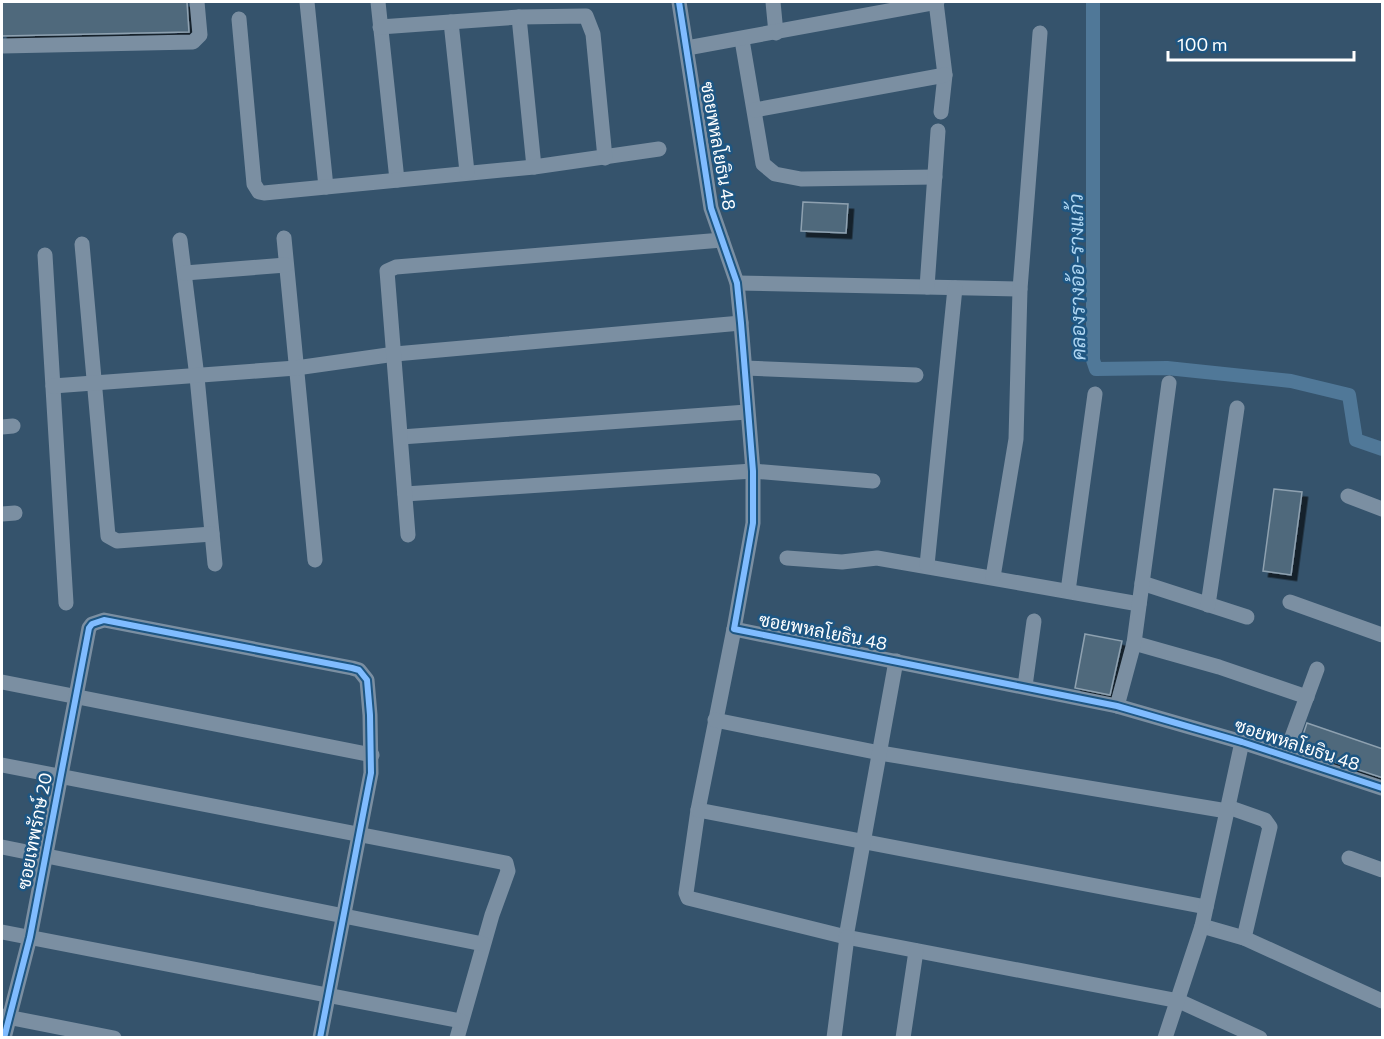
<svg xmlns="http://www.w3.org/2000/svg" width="1384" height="1039" font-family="Commissioner,Sarabun,sans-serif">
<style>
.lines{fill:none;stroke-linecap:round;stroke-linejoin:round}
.canal{stroke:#507898;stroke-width:14}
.building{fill:#50697c;stroke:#8ea1b0;stroke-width:1.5;filter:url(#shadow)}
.minor{stroke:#7b8fa2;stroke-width:15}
.cycleway-casing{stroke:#1e5682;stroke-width:10}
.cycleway{stroke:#80bcff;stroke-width:6}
.labels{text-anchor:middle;stroke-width:5;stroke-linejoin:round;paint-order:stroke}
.street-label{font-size:18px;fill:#fff;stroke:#1e5682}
.water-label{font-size:20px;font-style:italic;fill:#aed5f1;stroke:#1e5682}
</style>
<defs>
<filter id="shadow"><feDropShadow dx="5.5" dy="5.5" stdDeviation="0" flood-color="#0009"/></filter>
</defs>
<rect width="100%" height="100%" fill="#35536c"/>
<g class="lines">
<!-- canal -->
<path class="canal" d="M 1093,2 L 1093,360 L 1096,369 L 1167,368 L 1291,381 L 1349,395 L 1356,440 L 1382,449"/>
</g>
<!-- building -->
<g class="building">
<path d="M 2,2 L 187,2 L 189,32 L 2,36 Z"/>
<path d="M 803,202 L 848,204 L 846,233 L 801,231 Z"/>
<path d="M 1274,489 L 1302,492 L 1291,575 L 1263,571 Z"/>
<path d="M 1085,634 L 1122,641 L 1110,695 L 1075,688 Z"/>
<path d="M 1307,723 L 1383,749 L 1383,778 L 1298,750 Z"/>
</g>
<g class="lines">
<!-- minor -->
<g class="minor">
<path d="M 307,2 L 326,187"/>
<path d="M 378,2 L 397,180"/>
<path d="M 679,2 L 711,208 L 737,283 L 741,323 L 753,471 L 753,523 L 734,629 L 1117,706 L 1242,742 L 1382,788"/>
<path d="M 773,2 L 776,33"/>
<path d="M 936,2 L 945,75 L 941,112"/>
<path d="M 519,17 L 534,167"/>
<path d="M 239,19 L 254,184 L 259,192 L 264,193 L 534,167 L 659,149"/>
<path d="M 451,22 L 467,172"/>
<path d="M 380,27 L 519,17 L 586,16 L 593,34 L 605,158"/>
<path d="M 742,40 L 763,164 L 775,174 L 801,179 L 935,177"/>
<path d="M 2,46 L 193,42 L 200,35 L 197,2"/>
<path d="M 687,48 L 937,2"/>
<path d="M 755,110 L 945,75"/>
<path d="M 284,238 L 315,560"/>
<path d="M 180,240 L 197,377 L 215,564"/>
<path d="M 82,244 L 108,536 L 117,541 L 212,534"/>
<path d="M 45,255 L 66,603"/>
<path d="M 185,273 L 286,265"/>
<path d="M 737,283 L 1020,289"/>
<path d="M 927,287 L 938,131"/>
<path d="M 745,368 L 916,375"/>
<path d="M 53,386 L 296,368 L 395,354 L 741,323"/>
<path d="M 2,427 L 13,426"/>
<path d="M 401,437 L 747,412"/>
<path d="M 405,494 L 753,471 L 873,481"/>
<path d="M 1348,496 L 1382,509"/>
<path d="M 2,514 L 15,513"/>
<path d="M 408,535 L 387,271 L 396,267 L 722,240"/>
<path d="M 787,558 L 842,562 L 877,558 L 1139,604"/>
<path d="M 927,565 L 955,288"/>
<path d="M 993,577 L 1016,439 L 1020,289 L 1040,33"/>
<path d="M 1142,583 L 1247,617"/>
<path d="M 1068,591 L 1095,394"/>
<path d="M 1290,602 L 1382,635"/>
<path d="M 1208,605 L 1237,408"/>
<path d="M 734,629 L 698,810 L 686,893 L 688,898 L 846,937 L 1179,1001 L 1260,1038"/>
<path d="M 1134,643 L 1219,667 L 1307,697"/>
<path d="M 2,682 L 372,755"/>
<path d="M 1025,686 L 1034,621"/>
<path d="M 1117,706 L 1134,643 L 1169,383"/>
<path d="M 715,720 L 880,753 L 1227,811"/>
<path d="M 1285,756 L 1317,669"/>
<path d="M 2,765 L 506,863 L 508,871 L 492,915 L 457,1038"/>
<path d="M 1228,807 L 1265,820 L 1270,827 L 1244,938"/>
<path d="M 698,810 L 1206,907"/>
<path d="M 2,847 L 483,944"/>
<path d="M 1349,858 L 1382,870"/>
<path d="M 1202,926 L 1244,938 L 1382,1001"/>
<path d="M 2,932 L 461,1021"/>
<path d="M 846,937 L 896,661"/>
<path d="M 2,1016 L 114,1038"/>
<path d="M 4,1038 L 30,937 L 89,628 L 92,624 L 104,620 L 352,668 L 359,670 L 367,680 L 370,715 L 371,773 L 320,1038"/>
<path d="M 834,1038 L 847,937"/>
<path d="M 903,1038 L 916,951"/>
<path d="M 1165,1038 L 1202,926 L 1242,742"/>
</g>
<defs>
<g id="cycleway">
<path d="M 679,2 L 711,208 L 737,283 L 741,323 L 753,471 L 753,523 L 734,629 L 1117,706 L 1242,742 L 1382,788"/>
<path d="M 4,1038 L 30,937 L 89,628 L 92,624 L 104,620 L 352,668 L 359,670 L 367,680 L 370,715 L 371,773 L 320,1038"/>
</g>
</defs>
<!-- cycleway casing -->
<use href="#cycleway" class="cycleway-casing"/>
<!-- cycleway -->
<use href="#cycleway" class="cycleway"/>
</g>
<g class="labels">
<!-- street labels -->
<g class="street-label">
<text transform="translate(718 146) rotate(80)" y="6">ซอยพหลโยธิน 48</text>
<text transform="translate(823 632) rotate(11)" y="6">ซอยพหลโยธิน 48</text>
<text transform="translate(1297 745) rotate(18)" y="6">ซอยพหลโยธิน 48</text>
<text transform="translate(35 831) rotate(-79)" y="6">ซอยเทพรักษ์ 20</text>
</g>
<!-- water labels -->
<g class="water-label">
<text transform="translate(1077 277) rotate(-91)" y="7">คลองรางอ้อ-รางแก้ว</text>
</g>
</g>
<!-- border -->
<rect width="1384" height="1039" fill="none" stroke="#ffffff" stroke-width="6"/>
<!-- scale -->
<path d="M1168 51v9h186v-9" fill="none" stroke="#ffffff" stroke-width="3"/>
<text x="1177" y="51" font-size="18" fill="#ffffff" stroke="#1e5682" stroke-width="4.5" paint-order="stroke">100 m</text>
</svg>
